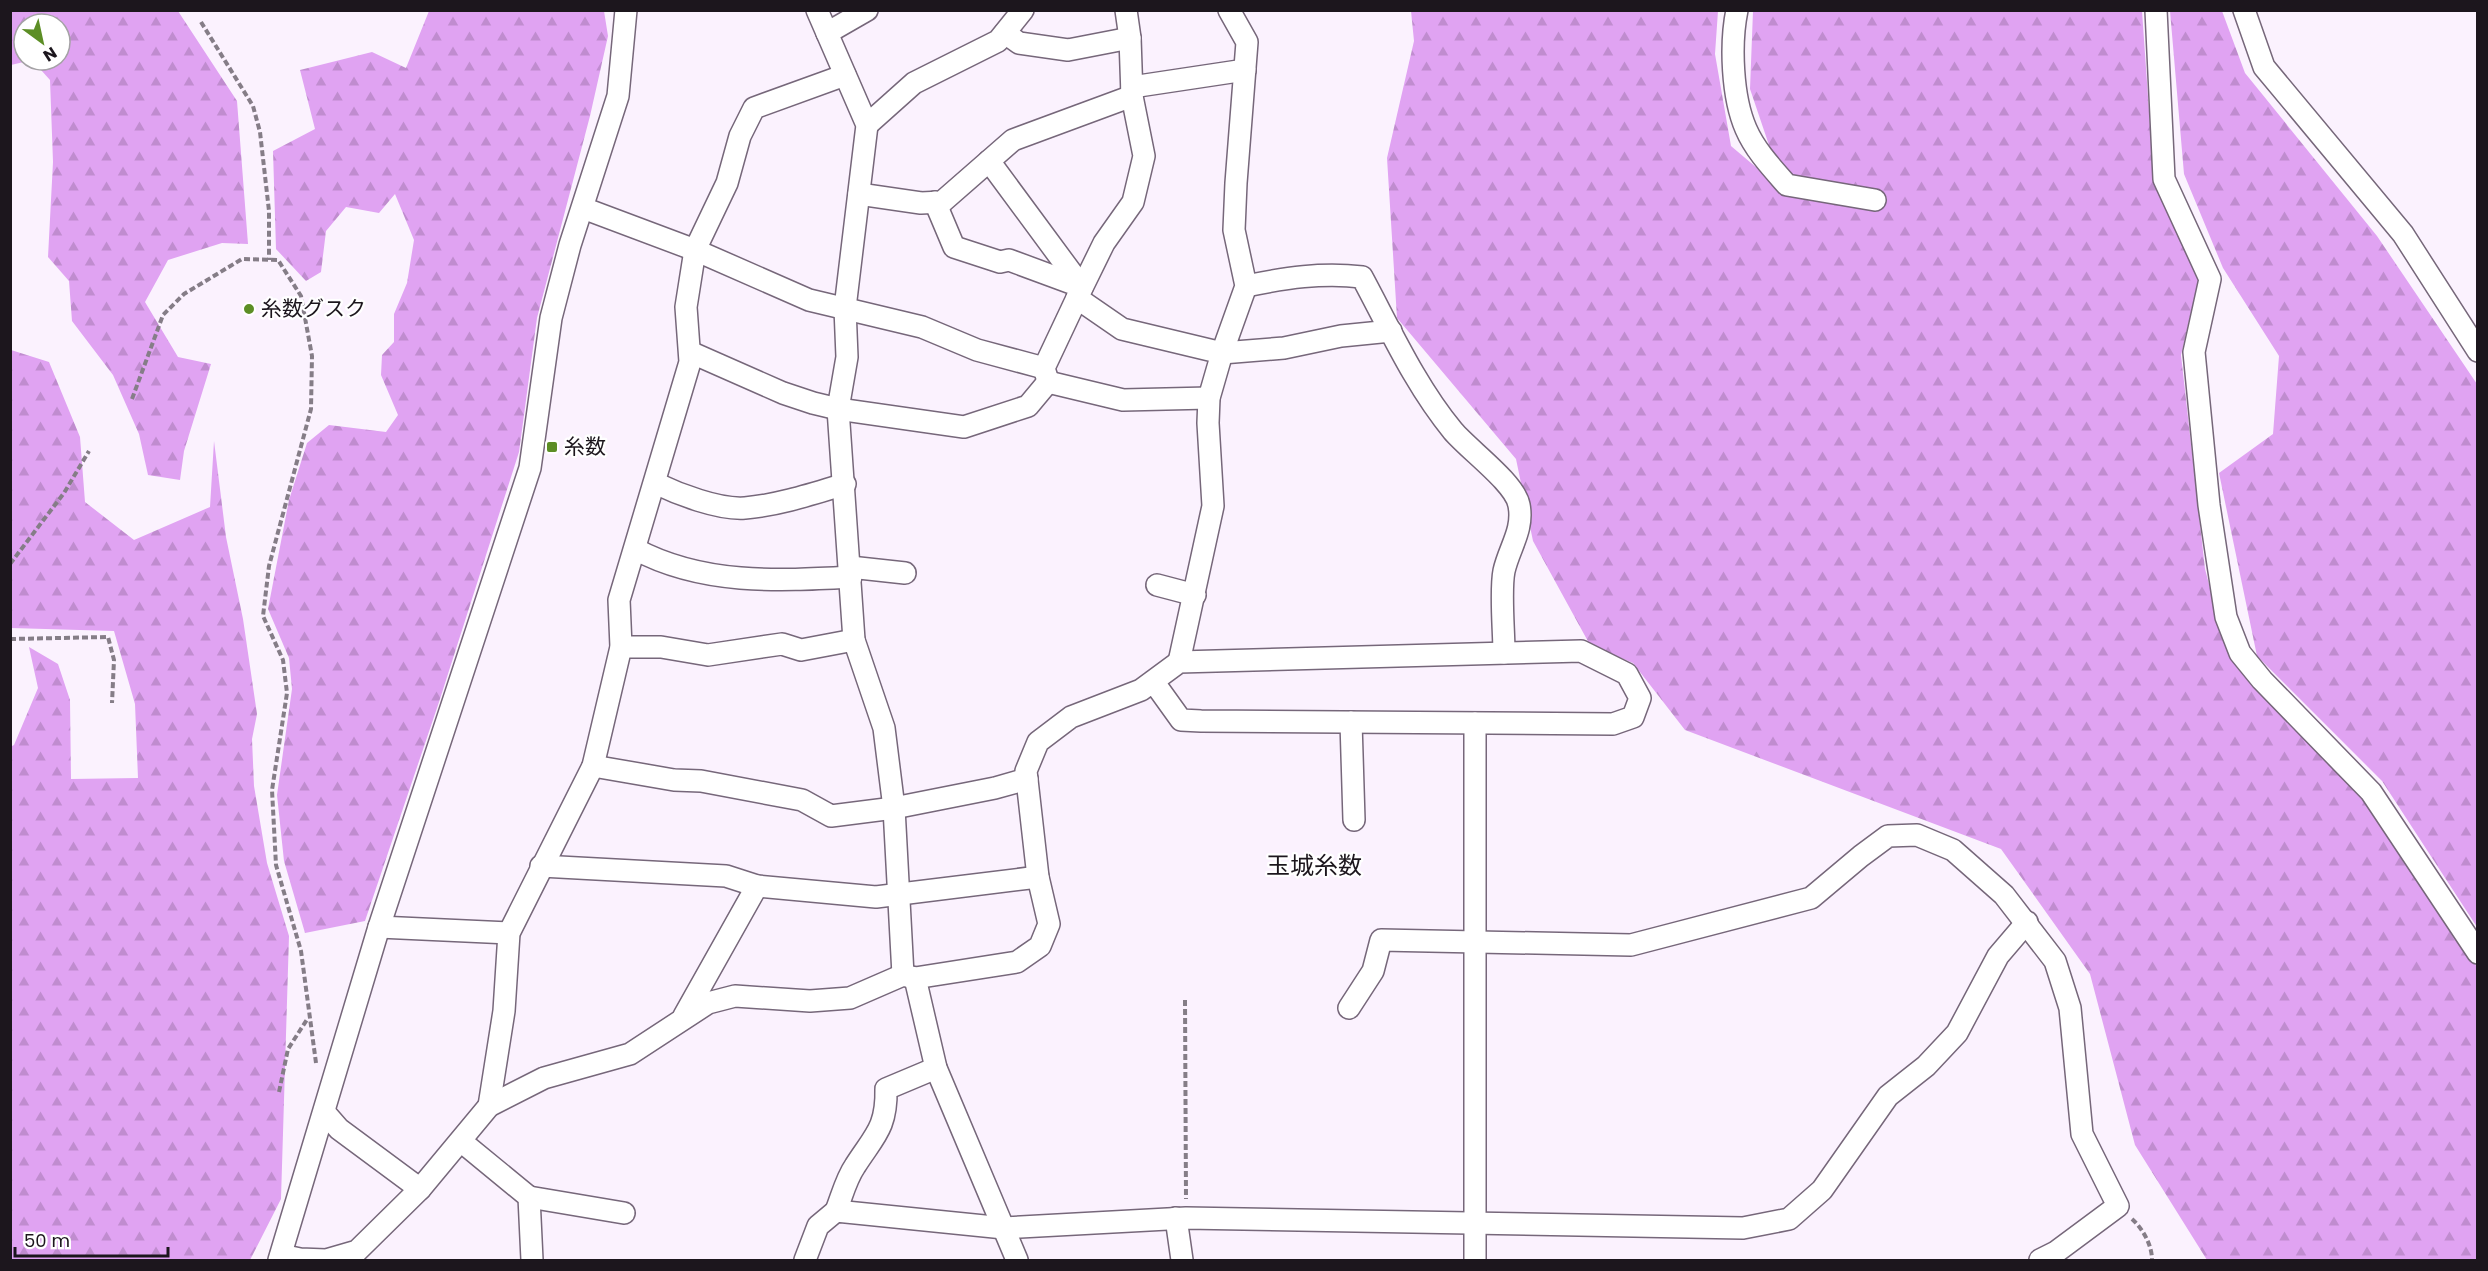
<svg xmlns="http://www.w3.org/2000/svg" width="2488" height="1271" font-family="Poppins,'Noto Sans JP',sans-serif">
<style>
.forest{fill:url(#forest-firs);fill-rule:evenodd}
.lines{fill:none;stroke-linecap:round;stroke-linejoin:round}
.minor-casing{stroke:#76677a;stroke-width:24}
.path{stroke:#857d87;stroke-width:4;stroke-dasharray:6 3;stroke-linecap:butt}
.minor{stroke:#fff;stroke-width:21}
.poi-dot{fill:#5c8e25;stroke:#fff;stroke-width:2}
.labels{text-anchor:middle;stroke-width:4.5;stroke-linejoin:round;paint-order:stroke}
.poi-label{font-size:21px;fill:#1c161d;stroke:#fff;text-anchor:start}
.quarter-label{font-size:24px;fill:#1c161d;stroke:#fff}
</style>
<defs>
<pattern id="forest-firs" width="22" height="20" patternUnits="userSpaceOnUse" patternTransform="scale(1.5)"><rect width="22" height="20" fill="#e0a3f2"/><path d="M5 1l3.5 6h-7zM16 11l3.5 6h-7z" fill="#c08ccf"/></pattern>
</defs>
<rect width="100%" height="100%" fill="#fbf2fe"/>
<!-- forest -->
<g class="forest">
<path d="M 11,10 L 178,11 L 237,101 L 248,244 L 222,243 L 168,260 L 145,302 L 178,357 L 211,364 L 184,451 L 180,480 L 148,475 L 139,434 L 113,375 L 72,321 L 69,281 L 48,257 L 53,162 L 50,80 L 32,60 L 11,65 ZM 24,24 L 60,24 L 60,60 L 24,60 Z"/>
<path d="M 429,11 L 604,11 L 608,36 L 590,116 L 537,318 L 519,452 L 439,702 L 365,921 L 305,933 L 284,861 L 277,795 L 292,689 L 289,658 L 268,609 L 289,500 L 307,443 L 329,425 L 386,432 L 398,415 L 381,375 L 382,355 L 394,342 L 394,314 L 407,283 L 414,240 L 395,194 L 379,213 L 346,207 L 326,231 L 321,272 L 306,281 L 276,249 L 273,151 L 315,129 L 300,70 L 372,52 L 406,68 Z"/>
<path d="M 1411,11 L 1718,11 L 1715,54 L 1731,146 L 1784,191 L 1790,177 L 1773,157 L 1750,89 L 1753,11 L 2142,11 L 2152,154 L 2168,203 L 2199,278 L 2181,355 L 2205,569 L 2220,626 L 2237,668 L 2371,808 L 2477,967 L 2477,1260 L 2207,1260 L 2135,1145 L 2090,974 L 2001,849 L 1685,730 L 1633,663 L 1590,645 L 1533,541 L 1516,459 L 1397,318 L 1387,158 L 1414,41 Z"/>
<path d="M 2170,11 L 2222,11 L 2245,73 L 2377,236 L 2477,384 L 2477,927 L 2382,781 L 2257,656 L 2219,473 L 2273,434 L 2279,356 L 2223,268 L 2184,174 Z"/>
<path d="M 11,350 L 49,362 L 80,437 L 85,502 L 134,540 L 210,507 L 214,441 L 226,537 L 243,619 L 257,714 L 252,739 L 254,786 L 267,863 L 289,936 L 281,1199 L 250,1260 L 11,1260 L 10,747 L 14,745 L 38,688 L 29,647 L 58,664 L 70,700 L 71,779 L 138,778 L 135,704 L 114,631 L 11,628 Z"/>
</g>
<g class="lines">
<defs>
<g id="minor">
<path d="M 817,10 L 867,125 L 845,308 L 847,357 L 838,409 L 854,640 L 884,728 L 894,808 L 903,975"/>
<path d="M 1229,10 L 1247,42 L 1236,183 L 1234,230 L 1246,286 L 1222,353 L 1284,348 L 1341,336 L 1391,331"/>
<path d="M 1737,10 C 1730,44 1732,97 1746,129 C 1755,150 1772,168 1787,185 L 1875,200"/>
<path d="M 2156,10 L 2164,179 L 2210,279 L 2194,352 L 2209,505 L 2226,617 L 2240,653 L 2262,680 L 2371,792 L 2478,953"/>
<path d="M 2244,10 L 2264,67 L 2403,234 L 2478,351"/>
<path d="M 827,33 L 867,10"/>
<path d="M 1005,33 L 1019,43 L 1068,50 L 1130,38"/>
<path d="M 1132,87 L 1245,70"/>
<path d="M 867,125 L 914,83 L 998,41 L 1023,10"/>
<path d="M 989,161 L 1082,287"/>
<path d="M 859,194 L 921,203 L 942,202 L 1013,140 L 1132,96"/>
<path d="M 935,202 L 954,247 L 1000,262 L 1009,260 L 1082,287"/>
<path d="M 583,208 L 695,250 L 727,183 L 740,136 L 754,108 L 845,75"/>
<path d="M 1246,286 C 1285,278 1322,272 1362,277 C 1390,329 1415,385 1453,431 C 1469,450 1515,483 1519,505 C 1524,530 1509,548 1504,571 C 1500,591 1504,631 1504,653"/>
<path d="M 1077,298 L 1104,243 L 1133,202 L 1144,156 L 1132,96 L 1130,38 L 1126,10"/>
<path d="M 690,352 L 783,393 L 813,403 L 838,409 L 964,427 L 1028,406 L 1048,382"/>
<path d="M 1048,381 L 1044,368 L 1077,298 L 1122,329 L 1222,353 L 1209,398 L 1208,423 L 1213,506 L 1179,662"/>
<path d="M 1048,382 L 1123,400 L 1209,398"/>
<path d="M 655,483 C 678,494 719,510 745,508 C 779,505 812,494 845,484"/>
<path d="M 635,549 C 702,585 777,581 851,577"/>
<path d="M 850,567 L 905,573"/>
<path d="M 1157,585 L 1195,595"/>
<path d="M 621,647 L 661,647 L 708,655 L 782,644 L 801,650 L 854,640"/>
<path d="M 1351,722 L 1354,820"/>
<path d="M 1475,723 L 1475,1260"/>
<path d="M 593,766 L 674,780 L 701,781 L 802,800 L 831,816 L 894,808 L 995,788 L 1027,779"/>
<path d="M 541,866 L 726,876 L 757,886 L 876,897 L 1038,877"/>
<path d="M 379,927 L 509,933"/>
<path d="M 915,978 L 936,1068 L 1017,1260"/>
<path d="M 1349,1008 L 1373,971 L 1381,940 L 1631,945 L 1811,898 L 1861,856 L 1888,836 L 1917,835 L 1953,850 L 2004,895 L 2055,961 L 2070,1008 L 2082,1134 L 2118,1206 L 2056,1252 L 2040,1260"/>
<path d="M 684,1016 L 757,886"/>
<path d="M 489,1106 L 504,1011 L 509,933 L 593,766 L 621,647 L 619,600 L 690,362 L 686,307 L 695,250 L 809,300 L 922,327 L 977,350 L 1044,368"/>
<path d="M 325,1113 L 339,1129 L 420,1189"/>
<path d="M 462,1142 L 529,1197 L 532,1260"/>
<path d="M 529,1197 L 624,1213"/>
<path d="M 836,1211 C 842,1196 846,1179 855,1166 C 874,1136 887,1128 886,1089 L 936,1068"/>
<path d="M 1176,1218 L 1182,1260"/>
<path d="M 281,1255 L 300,1259 L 326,1260 L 357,1251 L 420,1189 L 489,1106 L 544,1078 L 630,1054 L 708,1003 L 735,996 L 810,1001 L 850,998 L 903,975 L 915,978 L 1017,962 L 1040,946 L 1049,924 L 1038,877 L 1026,771 L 1038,742 L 1071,717 L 1141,690 L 1179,662 L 1581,651 L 1627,674 L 1640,698 L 1633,717 L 1613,724 L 1201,721 L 1181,720 L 1153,681"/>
<path d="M 279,1260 L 379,927 L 530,468 L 551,318 L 570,245 L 618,96 L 626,10"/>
<path d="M 805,1260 L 818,1226 L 836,1211 L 1004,1228 L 1186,1218 L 1743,1228 L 1789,1219 L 1822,1190 L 1888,1096 L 1926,1066 L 1957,1033 L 1998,956 L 2027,922"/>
</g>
</defs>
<!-- minor casing -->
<use href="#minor" class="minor-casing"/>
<!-- path -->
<g class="path">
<path d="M 201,22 L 253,106 L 260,132 L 269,211 L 269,260"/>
<path d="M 132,399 L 163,315 L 184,294 L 242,259 L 278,260 L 301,296 L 312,356 L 311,409 L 269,566 L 263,616 L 283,660 L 287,693 L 272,790 L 276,865 L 301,951 L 316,1063"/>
<path d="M 10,564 L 64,493 L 89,451"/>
<path d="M 10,639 L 108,637 L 114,660 L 112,703"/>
<path d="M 1185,1000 L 1186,1199"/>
<path d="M 279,1092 L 288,1049 L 308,1018"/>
<path d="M 2132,1219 C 2143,1229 2152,1245 2152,1260"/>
</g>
<!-- minor -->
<use href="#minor" class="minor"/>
</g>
<!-- markers -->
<g class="poi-dot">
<circle cx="249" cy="309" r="6"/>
<rect x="546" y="441" width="12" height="12" rx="3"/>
</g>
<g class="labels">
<!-- poi labels -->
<g class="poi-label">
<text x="261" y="316">糸数グスク</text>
<text x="564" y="454">糸数</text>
</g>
<!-- quarter labels -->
<g class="quarter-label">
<text x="1314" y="874">玉城糸数</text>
</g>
</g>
<!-- border -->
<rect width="2488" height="1271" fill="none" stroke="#1c161d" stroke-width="24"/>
<!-- north arrow -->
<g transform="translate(42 42) rotate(147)"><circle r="28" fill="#ffffff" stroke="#a4a2a5" stroke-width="1.5"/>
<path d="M0-4.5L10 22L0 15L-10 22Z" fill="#5c8e25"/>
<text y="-9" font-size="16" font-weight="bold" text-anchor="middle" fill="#1c161d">N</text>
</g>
<!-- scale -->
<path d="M15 1247v9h153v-9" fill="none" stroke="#1c161d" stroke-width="3"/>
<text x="24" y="1247" font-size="18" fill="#1c161d" stroke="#ffffff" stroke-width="4.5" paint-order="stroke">50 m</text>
</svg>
